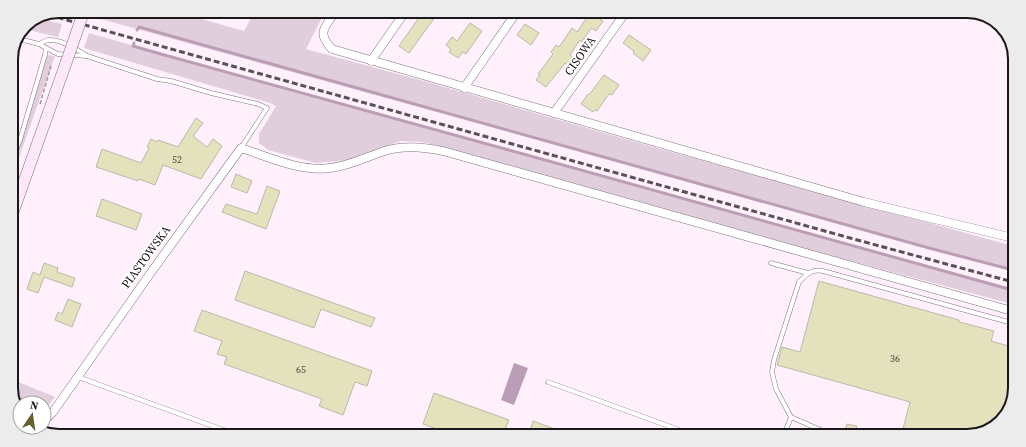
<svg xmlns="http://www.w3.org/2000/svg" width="1026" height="447" font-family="'Source Serif 4',serif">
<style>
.green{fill:#e1cedd}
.water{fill:#bb9eb5}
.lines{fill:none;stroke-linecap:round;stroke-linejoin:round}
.stream{stroke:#bb9eb5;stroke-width:3}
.building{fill:#e4e1bd;stroke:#bab9aa}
.lane-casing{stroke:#81757f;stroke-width:5}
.street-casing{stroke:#81757f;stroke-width:9}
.secondary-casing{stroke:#81757f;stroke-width:12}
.path{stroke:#a297a0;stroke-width:1.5;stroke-dasharray:4 2;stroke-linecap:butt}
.lane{stroke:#fff;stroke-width:4}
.street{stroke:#fff;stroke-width:8}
.secondary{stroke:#fde8fa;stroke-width:11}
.rail{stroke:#585157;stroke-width:3;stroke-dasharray:6 3;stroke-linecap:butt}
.secondary-bridge-casing{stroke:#81757f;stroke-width:12;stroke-linecap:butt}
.secondary-bridge{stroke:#fde8fa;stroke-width:11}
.labels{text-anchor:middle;stroke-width:4;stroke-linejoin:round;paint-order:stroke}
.number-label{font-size:10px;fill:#4c4942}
.street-label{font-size:12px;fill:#1a1619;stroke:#fff}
.rim{fill:none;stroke:#1a1619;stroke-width:2}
</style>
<rect width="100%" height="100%" fill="#fff0fc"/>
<!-- green -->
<g class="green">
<path d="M 72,11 L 173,11 L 244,31 L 254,12 L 325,12 L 306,49 L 424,81 L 650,146 L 1013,246 L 1013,269 L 794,211 Z"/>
<path d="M 41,19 L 62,24 L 58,37 L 24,29 L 25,25 Z"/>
<path d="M 89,33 C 396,122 704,206 1012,288 L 1012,304 L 810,250 L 423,142 L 401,141 L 348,160 L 316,163 L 268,150 L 259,143 L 259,134 L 276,106 L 270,103 L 84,48 Z"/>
<path d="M 45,55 L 55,56 L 11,180 L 11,165 Z"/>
<path d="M 11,379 L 55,397 L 44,410 L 44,403 L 34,403 L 12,394 Z"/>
</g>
<!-- water -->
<g class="water">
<path d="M 514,363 L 528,368 L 514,405 L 501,400 Z"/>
<path d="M 12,394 L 34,403 L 20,403 L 20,413 L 19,414 Z"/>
</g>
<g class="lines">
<!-- stream -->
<g class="stream">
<path d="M 137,30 L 139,27 L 929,248 L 1013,270"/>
<path d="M 134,43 L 133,46 L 168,56 L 552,162 L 1012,290"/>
</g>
</g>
<!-- building -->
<g class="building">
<path d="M 423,12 L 438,13 L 409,53 L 399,46 Z"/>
<path d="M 590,13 L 603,21 L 596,31 L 591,28 L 582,42 L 580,40 L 570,55 L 574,58 L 569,65 L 565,63 L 546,87 L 536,80 L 540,75 L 538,74 L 553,54 L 551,52 L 556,45 L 559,47 L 572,28 L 577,32 Z"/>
<path d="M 470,23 L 482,31 L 466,54 L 463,52 L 458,58 L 449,52 L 451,49 L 446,45 L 452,37 L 457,41 Z"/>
<path d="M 525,24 L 539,33 L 531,45 L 517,35 Z"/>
<path d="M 629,35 L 651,50 L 643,61 L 633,53 L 634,51 L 623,43 Z"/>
<path d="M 604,75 L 619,85 L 612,95 L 609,94 L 597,111 L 595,110 L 593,112 L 581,104 L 588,94 L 589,95 Z"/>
<path d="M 196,118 L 203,123 L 193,136 L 207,147 L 213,139 L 222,146 L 201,179 L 163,165 L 155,185 L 139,179 L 138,181 L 96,167 L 102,149 L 141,163 L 149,148 L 147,147 L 151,139 L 157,142 L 158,140 L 178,147 Z"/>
<path d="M 236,174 L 252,181 L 247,193 L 231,187 Z"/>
<path d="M 267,186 L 280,191 L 266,229 L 222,212 L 226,204 L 257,214 Z"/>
<path d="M 102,199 L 142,214 L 136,230 L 96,216 Z"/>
<path d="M 44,263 L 58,268 L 57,272 L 75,278 L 72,287 L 44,277 L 38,293 L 27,289 L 33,272 L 40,275 Z"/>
<path d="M 245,271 L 375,318 L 371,327 L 321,309 L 314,328 L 235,300 Z"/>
<path d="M 819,281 L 959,320 L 959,322 L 994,331 L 991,341 L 1012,347 L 1011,407 L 993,428 L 967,436 L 901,436 L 910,402 L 777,365 L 782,347 L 800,352 Z"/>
<path d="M 68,299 L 81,304 L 72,327 L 55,320 L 58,312 L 62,314 Z"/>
<path d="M 202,310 L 372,371 L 367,386 L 355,382 L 343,415 L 319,406 L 322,399 L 224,364 L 227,357 L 217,354 L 222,341 L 194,331 Z"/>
<path d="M 434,393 L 509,420 L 503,434 L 451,434 L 423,424 Z"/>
<path d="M 533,421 L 566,433 L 566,434 L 529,434 Z"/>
<path d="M 847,424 L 857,426 L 854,434 L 845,432 Z"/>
</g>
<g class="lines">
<defs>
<g id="lane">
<path d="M 19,39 L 39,44 L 46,48 L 58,54 L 87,56 L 157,79 L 171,81 L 211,93 L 258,104 L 267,108 L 241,148"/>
<path d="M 39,44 C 41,43 45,41 48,40 C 61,39 77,49 87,56"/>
<path d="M 11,162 L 20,140 L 45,55 L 46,48"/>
<path d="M 771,263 L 808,273"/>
<path d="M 78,377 L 232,433"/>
<path d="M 548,382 L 693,435"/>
<path d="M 784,435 L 791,417"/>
<path d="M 832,435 L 791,417 L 776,389 L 772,372 L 774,360 L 799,282 C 807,274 811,269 823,271 L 1012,323"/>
</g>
<g id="street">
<path d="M 335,12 C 324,28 317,33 332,49 L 864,202 L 1013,238"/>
<path d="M 371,61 L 405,12"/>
<path d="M 464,88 L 516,13"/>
<path d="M 554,113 L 625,13"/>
<path d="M 44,421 L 53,412 L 152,271 L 241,148 C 269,157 300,172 330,168 C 350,166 368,156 388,150 C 406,145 424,147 443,151 L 1012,311"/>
</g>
<path id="secondary" d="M 11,218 L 66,63"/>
</defs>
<!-- lane casing -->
<use href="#lane" class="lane-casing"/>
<!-- street casing -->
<use href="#street" class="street-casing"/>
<!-- secondary casing -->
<use href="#secondary" class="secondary-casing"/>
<!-- path -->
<g class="path">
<path d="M 40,104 L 51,66"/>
<path d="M 11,238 L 15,227"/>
</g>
<!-- lane -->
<use href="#lane" class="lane"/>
<!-- street -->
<use href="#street" class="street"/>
<!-- secondary -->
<use href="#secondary" class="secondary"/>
<!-- rail -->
<path class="rail" d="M 49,15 L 850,238 L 1013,282"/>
<defs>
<path id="secondary-bridge" d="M 66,63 L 84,11"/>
</defs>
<!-- secondary-bridge casing -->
<use href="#secondary-bridge" class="secondary-bridge-casing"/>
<!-- secondary-bridge -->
<use href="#secondary-bridge" class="secondary-bridge"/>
</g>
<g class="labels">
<!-- number labels -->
<g class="number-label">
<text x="177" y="163">52</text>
<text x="895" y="362">36</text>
<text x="301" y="373">65</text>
</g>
<!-- street labels -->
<g class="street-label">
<text transform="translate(580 56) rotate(-55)" y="4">CISOWA</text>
<text transform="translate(146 257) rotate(-54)" y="4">PIASTOWSKA</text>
</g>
</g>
<!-- crop -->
<path d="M0 0H1026V447H0ZM59 18H967A41 41 0 0 1 1008 59V388A41 41 0 0 1 967 429H59A41 41 0 0 1 18 388V59A41 41 0 0 1 59 18Z" fill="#edeced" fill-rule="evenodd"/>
<path class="rim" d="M59 18H967A41 41 0 0 1 1008 59V388A41 41 0 0 1 967 429H59A41 41 0 0 1 18 388V59A41 41 0 0 1 59 18Z"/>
<!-- north arrow -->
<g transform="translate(32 415) rotate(13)"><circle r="19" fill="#ffffff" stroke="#a3a2a3"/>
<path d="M0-3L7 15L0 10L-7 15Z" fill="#65602c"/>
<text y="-6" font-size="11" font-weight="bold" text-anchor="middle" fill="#1a1619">N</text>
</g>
</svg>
